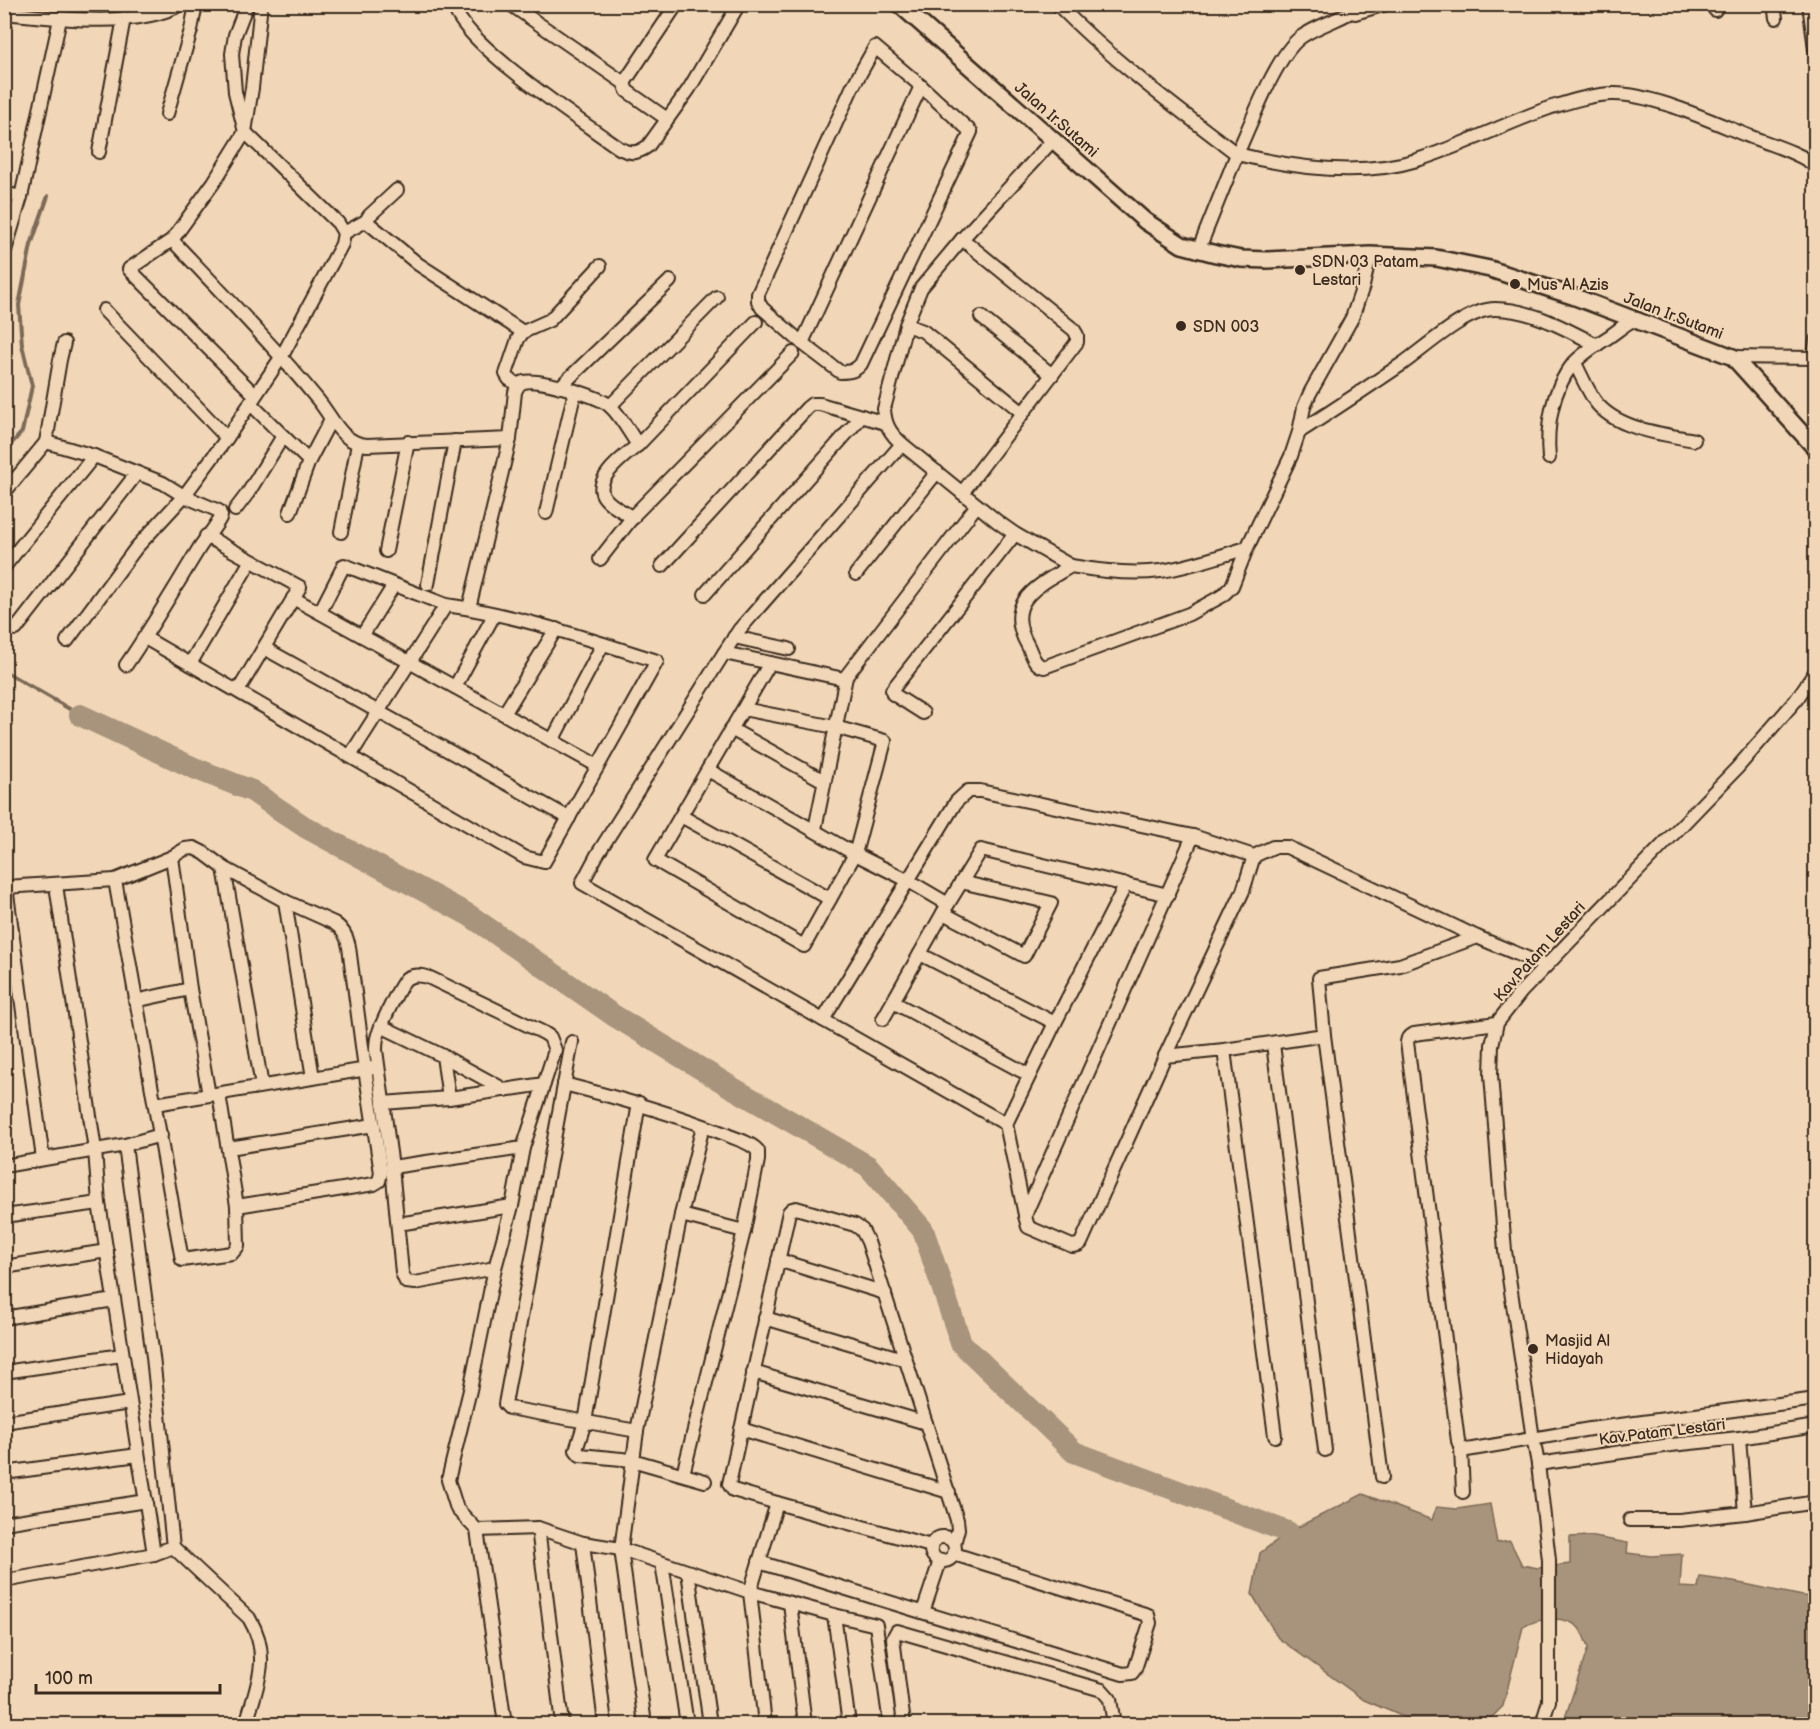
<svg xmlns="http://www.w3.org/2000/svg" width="1820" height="1729" font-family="'Balsamiq Sans',sans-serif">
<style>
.water{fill:#a8937c;stroke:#7c6956;stroke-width:1.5}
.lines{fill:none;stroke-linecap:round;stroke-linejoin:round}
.stream{stroke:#7c6956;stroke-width:4}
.river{stroke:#a8937c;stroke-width:22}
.minor-casing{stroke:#3b2a1e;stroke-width:16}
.tertiary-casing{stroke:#3b2a1e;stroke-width:20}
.minor{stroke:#f1d7b8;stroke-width:12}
.tertiary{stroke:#f1d7b8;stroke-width:15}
.poi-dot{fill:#3b2a1e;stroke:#f1d7b8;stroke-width:2}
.labels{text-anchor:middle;stroke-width:4.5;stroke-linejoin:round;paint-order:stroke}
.street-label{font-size:16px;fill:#3b2a1e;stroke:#f1d7b8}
.poi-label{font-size:16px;fill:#3b2a1e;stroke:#f1d7b8;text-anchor:start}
</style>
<rect width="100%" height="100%" fill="#f1d7b8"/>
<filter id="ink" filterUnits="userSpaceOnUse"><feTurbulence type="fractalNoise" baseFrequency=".0167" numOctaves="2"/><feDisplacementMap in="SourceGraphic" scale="12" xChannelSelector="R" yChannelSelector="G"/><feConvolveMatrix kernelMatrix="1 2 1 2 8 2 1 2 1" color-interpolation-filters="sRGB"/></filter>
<g filter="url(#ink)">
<!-- water -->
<path class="water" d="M 1363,1494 L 1432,1520 L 1436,1507 L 1457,1509 L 1490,1504 L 1497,1543 L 1510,1541 L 1522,1565 L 1538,1568 L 1570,1564 L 1570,1537 L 1589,1536 L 1628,1543 L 1627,1553 L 1651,1556 L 1682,1554 L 1680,1587 L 1698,1588 L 1700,1577 C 1739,1581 1777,1592 1815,1598 L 1815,1724 L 1563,1724 L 1588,1648 C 1586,1642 1583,1632 1578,1627 C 1564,1615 1538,1618 1523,1627 L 1503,1706 L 1485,1724 L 1420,1724 L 1364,1700 L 1278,1638 L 1252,1594 L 1260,1553 L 1288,1532 Z"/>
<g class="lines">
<!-- stream -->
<g class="stream">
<path d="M 4,452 L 22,432 L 32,386 L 22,345 L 19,305 L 31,245 L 48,196"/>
<path d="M 4,671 L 80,715"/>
</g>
<!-- river -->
<path class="river" d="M 80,715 L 194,768 L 252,791 L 305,827 L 469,915 L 613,1015 L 731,1087 L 868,1166 L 923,1230 L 961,1343 L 1074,1452 L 1288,1532"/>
<defs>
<g id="minor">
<path d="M 261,4 L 252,88 L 245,132 L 214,182 L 172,240 C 222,293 272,344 318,400 C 333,418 341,443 367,445 L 510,439 L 515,392 C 517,387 519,383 524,382 C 538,378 599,396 610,406 C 621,416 629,432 638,445 L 756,322"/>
<path d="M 454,4 C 457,40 587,125 619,148 C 631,154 637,154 648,146 L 689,89 L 739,4"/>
<path d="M 510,4 L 624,83 L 627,91 L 667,119"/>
<path d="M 1057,4 C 1112,60 1175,107 1237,154 L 1198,251"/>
<path d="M 1363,4 C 1345,19 1321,23 1301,37 C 1276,55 1251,124 1237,154 C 1293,168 1361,177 1417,160 C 1462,146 1504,124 1549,108 C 1569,102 1590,95 1611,94 C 1648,92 1711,121 1746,135 C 1763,142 1805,154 1816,167"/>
<path d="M 1714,4 L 1715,10"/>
<path d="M 1774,4 L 1776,18"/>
<path d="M 1809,4 L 1815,49"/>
<path d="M 4,13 C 53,18 138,29 181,4"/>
<path d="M 1355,13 L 1386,4"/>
<path d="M 875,47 L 921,86 L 971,132 L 861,364 C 855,371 850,372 840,372 L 802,343 L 762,308 L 758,301 L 758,294 L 852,88 Z"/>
<path d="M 624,83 L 677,4"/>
<path d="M 167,114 L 191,30 L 196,4"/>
<path d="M 1053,140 L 962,239 L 921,288 L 906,325 L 884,409 C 885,425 890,433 902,444 L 998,522 L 1015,534 L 1071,566"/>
<path d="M 99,152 L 124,18"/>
<path d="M 4,193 L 21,197"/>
<path d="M 366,221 L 418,264 L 523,332"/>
<path d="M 344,233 L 366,221 L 369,216 L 397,190"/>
<path d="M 172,240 L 129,269 L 255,395"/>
<path d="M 4,254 L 21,197 L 60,19"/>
<path d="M 104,310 L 227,438"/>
<path d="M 981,317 L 1052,375"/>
<path d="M 906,325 L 923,331 L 1023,413"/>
<path d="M 802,343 L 921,86"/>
<path d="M 1733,357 L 1816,358"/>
<path d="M 1814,358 L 1816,340"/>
<path d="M 1575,363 C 1581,375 1587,389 1595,401 C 1615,429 1663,434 1694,440"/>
<path d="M 518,385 L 509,379 L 506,374 L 518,339 L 523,332 L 550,320 L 600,266"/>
<path d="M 560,387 L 670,281"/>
<path d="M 250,403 L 283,436 L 309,461"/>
<path d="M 610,406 L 717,297"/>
<path d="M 1299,432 C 1334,410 1368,387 1402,364 C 1425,348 1466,309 1495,309 C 1531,309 1566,329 1597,345"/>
<path d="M 46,442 L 94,456 L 163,483 L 184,496 L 219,511 L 221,516 C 216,528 205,538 198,550 C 174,589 152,627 126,665"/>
<path d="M 1549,458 C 1546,427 1552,389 1573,364 C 1583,353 1595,346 1607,338 C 1616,332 1624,325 1634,319"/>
<path d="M 4,493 L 46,442 L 60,360 L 64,343"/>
<path d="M 962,493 L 1077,342 L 1077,335 L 1074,330 L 962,239"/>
<path d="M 977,505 L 844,679 L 724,653 L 597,855 L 582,883 L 1006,1124"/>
<path d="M 235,510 L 248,493 L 283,436"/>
<path d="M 290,513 L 309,461 L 331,419"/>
<path d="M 546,513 L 575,391"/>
<path d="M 633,518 C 624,512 611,506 605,498 C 590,480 626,455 638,445"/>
<path d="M 341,532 L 358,444"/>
<path d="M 206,536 L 300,587 L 238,691"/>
<path d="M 1247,548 C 1219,556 1190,567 1160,571 C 1131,575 1100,571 1071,566 C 1038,586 1002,601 1028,646 C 1032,654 1034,665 1044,667 L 1189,614 L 1222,596 L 1232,586 L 1247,548 L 1291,456 L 1299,432 L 1304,407 L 1310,393 L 1352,318 L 1363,286 L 1370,255"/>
<path d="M 386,551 L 408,442"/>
<path d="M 600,559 L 635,514 L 793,353"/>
<path d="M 662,566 L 807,408 L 812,404 L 820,404 L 885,423"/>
<path d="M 4,567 L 94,456"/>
<path d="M 856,574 L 937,472"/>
<path d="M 428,584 L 455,441"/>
<path d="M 705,594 L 862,416"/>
<path d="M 293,598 L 598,766"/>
<path d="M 469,608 L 510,439"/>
<path d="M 320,612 L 344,565 L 446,605"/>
<path d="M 16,629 L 137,473"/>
<path d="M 362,636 L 394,585"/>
<path d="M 734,637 L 789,649"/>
<path d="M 145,638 L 524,857 L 544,862 L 657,661 C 588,639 518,615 446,605 L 350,756"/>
<path d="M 67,641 L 136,548 L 184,496 L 227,438 L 282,356 L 342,244 L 344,233 L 338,223 L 245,132 L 235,92 L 232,54 L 235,35 L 247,4"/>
<path d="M 264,648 L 569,818"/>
<path d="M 724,653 L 739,630 L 902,444"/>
<path d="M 190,664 L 250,562"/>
<path d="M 455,687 L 494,615"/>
<path d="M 743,709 L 835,727 L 885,741 L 855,854 L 804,946 L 655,860 L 770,663"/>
<path d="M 923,713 L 893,694 L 892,690 L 1015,534"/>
<path d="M 504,714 L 556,629"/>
<path d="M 731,729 L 824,781"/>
<path d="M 552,741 L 603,644"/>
<path d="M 708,770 L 855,854 L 907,880 L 948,904"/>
<path d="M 681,816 L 830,899"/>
<path d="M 815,829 L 846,677"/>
<path d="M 1254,856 L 1243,891 L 1165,1056 L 1081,1243 L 1078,1245 L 1072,1246 L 1028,1227 L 1025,1216 L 1029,1206 L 1193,836 L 1254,856 L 1273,847 L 1287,847 L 1477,937 L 1546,966"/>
<path d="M 172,857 L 190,989 L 209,1095"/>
<path d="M 224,868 L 262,1086"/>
<path d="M 115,880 L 182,1260 L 232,1253 L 238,1246 L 237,1206 L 219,1094"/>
<path d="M 56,885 L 95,1150 L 99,1203 L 154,1554"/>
<path d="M 285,901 L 313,1078"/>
<path d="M 943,913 L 1024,956 L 1051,903 L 961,882"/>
<path d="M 920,954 L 1055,1023"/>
<path d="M 135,1001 L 190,989"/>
<path d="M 893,1002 L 1029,1075"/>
<path d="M 883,1019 L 948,904 L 981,850 L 1168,895"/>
<path d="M 823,1020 L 956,802 L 968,791 L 980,791 L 1193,836"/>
<path d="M 1497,1023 L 1414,1034 L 1408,1038 L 1407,1042 L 1458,1441 L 1461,1448 L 1467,1450 L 1590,1429 L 1816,1399"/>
<path d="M 381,1026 L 443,1056 L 505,1090"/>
<path d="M 572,1042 L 505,1404 L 509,1408 L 637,1431"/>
<path d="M 1273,1044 L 1325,1450"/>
<path d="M 1224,1050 L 1275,1436"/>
<path d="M 443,1056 L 449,1098"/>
<path d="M 1165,1056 L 1224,1050 L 1324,1035"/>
<path d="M 564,1084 C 619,1098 672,1113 725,1134 C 735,1139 751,1142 758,1151 L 758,1160 L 744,1231 L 683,1474"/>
<path d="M 383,1103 L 449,1098 L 544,1084"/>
<path d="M 639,1103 L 585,1422 L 576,1450 L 580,1455 L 632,1460 L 705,1481"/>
<path d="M 155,1104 L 373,1068"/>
<path d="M 125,1145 L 153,1357 L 173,1547"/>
<path d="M 229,1148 L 374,1125"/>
<path d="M 43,1159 L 7,894 C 10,887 12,886 20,886 L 115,880 L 172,857 L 185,849 L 194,848 L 204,853 L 224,868 L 285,901 L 334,923 C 343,929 347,936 349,947 L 365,1069 L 381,1173 L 379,1181 L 374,1184 L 237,1206"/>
<path d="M 4,1166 L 125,1145 L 161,1135"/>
<path d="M 392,1167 L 523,1148"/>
<path d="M 681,1215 L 744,1231"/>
<path d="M 1025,1215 L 1006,1124 L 1055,1023 L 1126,884"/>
<path d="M 4,1216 L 99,1203"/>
<path d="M 398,1224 L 512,1206"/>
<path d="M 778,1260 L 885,1293"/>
<path d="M 4,1267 L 107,1251"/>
<path d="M 495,1268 L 415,1283 L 406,1282 L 402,1273 L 392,1167 L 376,1050 C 376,1044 376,1038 379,1032 C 382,1023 401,982 407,978 C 415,974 422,975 430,978 L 544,1033 L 550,1037 L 555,1050 L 523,1148 L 512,1206 L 495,1268 L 470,1390 L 448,1480 L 457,1509 L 477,1530 L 505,1724"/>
<path d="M 4,1318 L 114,1300"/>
<path d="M 765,1318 L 906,1360"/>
<path d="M 4,1372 L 122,1355"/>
<path d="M 753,1372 L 926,1423"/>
<path d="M 4,1422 L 130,1403"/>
<path d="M 741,1429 L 949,1492"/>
<path d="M 1739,1438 L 1745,1513"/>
<path d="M 1461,1448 L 1463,1492"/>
<path d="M 1538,1464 L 1671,1445 L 1739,1438 L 1816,1426"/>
<path d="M 4,1473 L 138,1455"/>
<path d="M 1382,1477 L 1324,1035 L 1319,978 L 1400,965 L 1477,937"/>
<path d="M 777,1503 L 733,1490 L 729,1484 L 789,1212 L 792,1209 L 796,1208 L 855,1225 L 862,1230 L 868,1242 L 957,1520 L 958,1529 L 954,1544"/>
<path d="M 1630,1520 L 1679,1520 L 1745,1513 L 1816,1502"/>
<path d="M 4,1523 L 146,1501"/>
<path d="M 538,1528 L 562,1724"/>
<path d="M 477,1530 L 538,1528 L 583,1543 L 621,1549 L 750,1592 L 834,1615 L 876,1625 L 890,1724"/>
<circle cx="943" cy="1549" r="12"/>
<path d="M 583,1543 L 605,1724"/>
<path d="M 759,1562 L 1123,1674 L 1132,1673 L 1135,1669 L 1150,1623 L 1148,1615 L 954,1554"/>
<path d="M 662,1563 L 687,1724"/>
<path d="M 688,1572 L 710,1724"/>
<path d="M 4,1581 L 154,1554 L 173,1547 L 249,1618 C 272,1656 257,1685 246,1724"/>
<path d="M 790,1603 L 805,1724"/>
<path d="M 923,1612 L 940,1561"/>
<path d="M 834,1615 L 849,1724"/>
<path d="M 645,1724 L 621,1549 L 637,1431 L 681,1215 L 703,1126"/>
<path d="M 765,1724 L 750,1592 L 777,1503 L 931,1546"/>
<path d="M 904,1724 L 893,1638 L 897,1631 L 1102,1690 L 1110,1699 L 1114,1724"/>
<path d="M 1542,1724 L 1549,1701 L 1549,1560 L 1538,1464 L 1532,1432 L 1505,1251 L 1491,1075 L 1492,1045 L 1497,1023 L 1521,992 L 1737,768 L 1796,700 L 1816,671"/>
</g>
<path id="tertiary" d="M 899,4 L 1145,221 L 1182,245 L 1216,254 L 1241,259 L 1267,260 L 1370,255 L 1436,258 L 1490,269 L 1575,297 L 1733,357 L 1816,449"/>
</defs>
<!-- minor casing -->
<use href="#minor" class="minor-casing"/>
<!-- tertiary casing -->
<use href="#tertiary" class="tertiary-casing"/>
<!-- minor -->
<use href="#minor" class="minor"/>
<!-- tertiary -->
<use href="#tertiary" class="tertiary"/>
</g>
</g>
<!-- markers -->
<g class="poi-dot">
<circle cx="1300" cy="270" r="6"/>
<circle cx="1515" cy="284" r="6"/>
<circle cx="1181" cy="326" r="6"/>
<circle cx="1533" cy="1349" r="6"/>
</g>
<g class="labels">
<!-- street labels -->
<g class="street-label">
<text transform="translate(1057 119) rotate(41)" y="6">Jalan Ir.Sutami</text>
<text transform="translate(1674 315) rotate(21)" y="6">Jalan Ir.Sutami</text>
<text transform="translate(1539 951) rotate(-48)" y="6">Kav.Patam Lestari</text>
<text transform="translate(1662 1431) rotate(-7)" y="6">Kav.Patam Lestari</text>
</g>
<!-- poi labels -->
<g class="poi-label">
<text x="1312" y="267">SDN 03 Patam<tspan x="1312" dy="18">Lestari</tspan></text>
<text x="1527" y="290">Mus Al Azis</text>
<text x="1193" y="332">SDN 003</text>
<text x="1545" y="1346">Masjid Al<tspan x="1545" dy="18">Hidayah</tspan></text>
</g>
</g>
<!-- margin -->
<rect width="1820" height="1729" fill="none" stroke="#f1d7b8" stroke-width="24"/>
<rect x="12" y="12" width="1796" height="1705" fill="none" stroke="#3b2a1e" stroke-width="2" filter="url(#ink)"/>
<!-- scale -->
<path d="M36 1684v9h184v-9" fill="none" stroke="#3b2a1e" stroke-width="3"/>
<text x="45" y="1684" font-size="18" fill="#3b2a1e" stroke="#f1d7b8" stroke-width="4.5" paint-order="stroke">100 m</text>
</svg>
